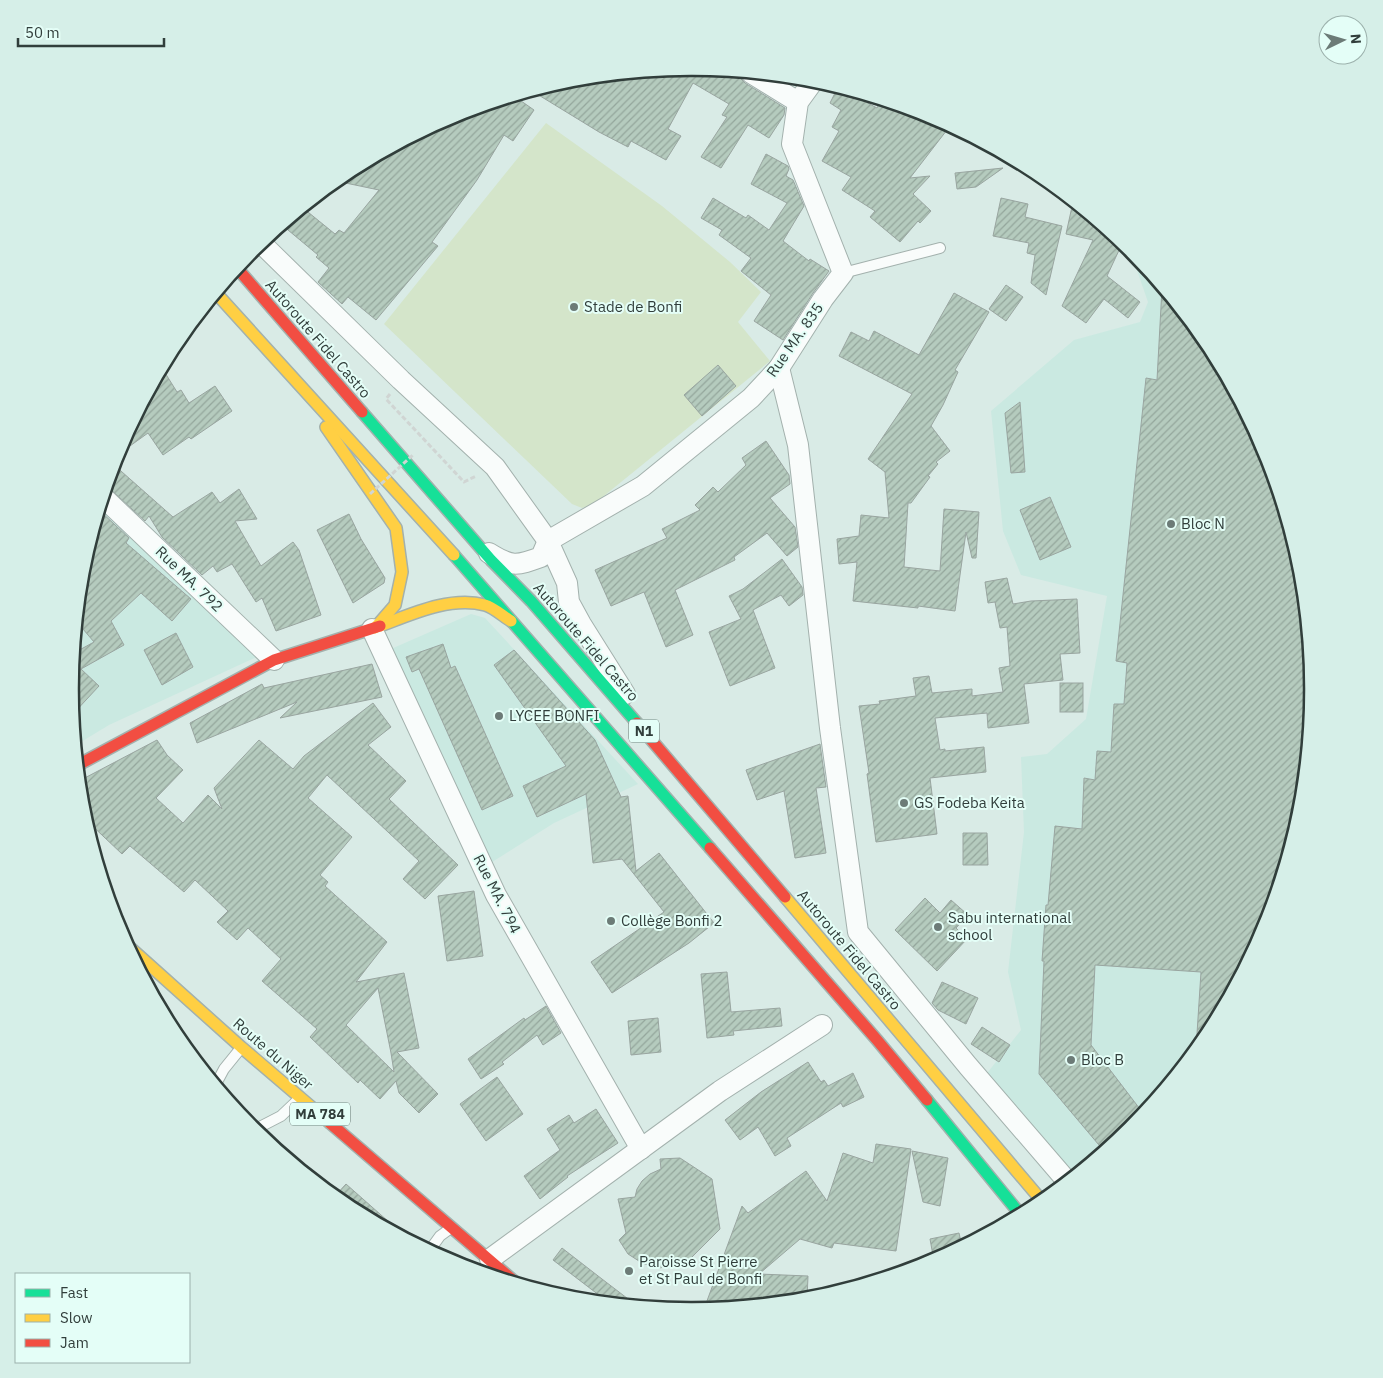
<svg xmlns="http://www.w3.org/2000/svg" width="1383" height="1378" font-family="'IBM Plex Sans',sans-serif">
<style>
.built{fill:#cae9e1}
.garden{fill:#d4e5ca}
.building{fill:url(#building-hatch);stroke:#99a5a0;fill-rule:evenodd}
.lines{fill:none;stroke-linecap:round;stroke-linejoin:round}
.lane-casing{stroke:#a3b1ad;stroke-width:12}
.street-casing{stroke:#a3b1ad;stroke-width:22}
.fast-casing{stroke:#a3b1ad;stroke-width:14}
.slow-casing{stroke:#a3b1ad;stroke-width:14}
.jam-casing{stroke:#a3b1ad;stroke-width:14}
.path{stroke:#d0d5d3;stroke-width:3;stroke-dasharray:5 2.5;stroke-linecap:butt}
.lane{stroke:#f9fcfb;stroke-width:10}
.street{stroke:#f9fcfb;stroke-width:20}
.fast{stroke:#16e098;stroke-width:11}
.slow{stroke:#ffcf43;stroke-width:11}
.jam{stroke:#f24e42;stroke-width:11}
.path-bridge{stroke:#d0d5d3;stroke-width:3;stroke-dasharray:5 2.5;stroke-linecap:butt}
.poi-dot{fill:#6c7b77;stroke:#e4fef7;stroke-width:2}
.labels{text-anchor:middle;stroke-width:4;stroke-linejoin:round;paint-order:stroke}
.shield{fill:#e4fef7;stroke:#677873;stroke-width:1}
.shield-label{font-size:14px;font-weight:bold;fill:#313e3b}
.poi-label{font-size:15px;fill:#313e3b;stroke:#e4fef7;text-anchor:start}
.street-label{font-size:15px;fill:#313e3b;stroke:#e4fef7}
.rim{fill:none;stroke:#313e3b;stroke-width:2.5}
</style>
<defs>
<pattern id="building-hatch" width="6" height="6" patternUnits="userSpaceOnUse" patternTransform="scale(1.25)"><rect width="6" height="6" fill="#b5cbbe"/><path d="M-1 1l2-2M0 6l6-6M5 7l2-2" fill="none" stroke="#94a69c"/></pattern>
</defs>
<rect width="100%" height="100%" fill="#d9ebe6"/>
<!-- built -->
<g class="built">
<path d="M 1134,253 L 1208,344 L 1266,451 L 1301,568 L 1313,689 L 1301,811 L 1208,1035 L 1131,1129 L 1071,1177 L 981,1081 L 1021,1030 L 1008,972 L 1024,832 L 1021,757 L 1047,754 L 1086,719 L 1107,596 L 1021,575 L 1003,531 L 991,411 L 1074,340 L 1140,322 L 1148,302 L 1132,256 Z"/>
<path d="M 102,501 L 263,654 L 109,725 L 76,745 L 70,689 L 82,567 Z"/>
<path d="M 471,614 L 485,618 L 638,784 L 554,823 L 489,864 L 391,649 Z"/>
</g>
<!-- garden -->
<path class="garden" d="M 546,123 L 662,206 L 730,262 L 761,292 L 738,322 L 770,361 L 594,504 L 582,508 L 572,504 L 384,324 Z"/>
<!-- building -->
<g class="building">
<path d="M 692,68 L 739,72 L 740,78 L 745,83 L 785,108 L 784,115 L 769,138 L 748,125 L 721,168 L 701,157 L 727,117 L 722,115 L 729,104 L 693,83 L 668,129 L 681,136 L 666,160 L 631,141 L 628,147 L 599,132 L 532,91 L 571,79 Z"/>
<path d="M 838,87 L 877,108 L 881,100 L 930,115 L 950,126 L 910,178 L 930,176 L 913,194 L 931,211 L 920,223 L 918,221 L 900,242 L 870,217 L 875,211 L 842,190 L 851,177 L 822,161 L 839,131 L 832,127 L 841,110 L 830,103 Z"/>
<path d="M 514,96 L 534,110 L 513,141 L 504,135 L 477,180 L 432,242 L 438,246 L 376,320 L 348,297 L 342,304 L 318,282 L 329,268 L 316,257 L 318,255 L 282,225 L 303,208 L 335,234 L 339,230 L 344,233 L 379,190 L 336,181 L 346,172 L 454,115 Z"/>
<path d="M 766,154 L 788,166 L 789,169 L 786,176 L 793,180 L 804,206 L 783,241 L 809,261 L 810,259 L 829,271 L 813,293 L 783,340 L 754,321 L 771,295 L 741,271 L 751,258 L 719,235 L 722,230 L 701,218 L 713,198 L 746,218 L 748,215 L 769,230 L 787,203 L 751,184 Z"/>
<path d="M 1003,168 L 976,187 L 957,189 L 955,173 Z"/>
<path d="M 1001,198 L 1028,204 L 1025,217 L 1062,226 L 1046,295 L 1031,283 L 1035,255 L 1027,253 L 1029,243 L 993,236 Z"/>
<path d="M 1073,202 L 1128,247 L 1121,246 L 1107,276 L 1140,302 L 1128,318 L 1104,299 L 1086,323 L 1062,306 L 1093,240 L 1066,234 Z"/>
<path d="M 1006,285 L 1023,297 L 1006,321 L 989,309 Z"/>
<path d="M 1162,288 L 1208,344 L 1266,451 L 1301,568 L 1303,587 L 1301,610 L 1305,610 L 1313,689 L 1301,811 L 1278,888 L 1266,927 L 1208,1035 L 1196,1049 L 1201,972 L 1095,965 L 1091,1045 L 1143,1113 L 1131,1129 L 1104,1151 L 1039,1074 L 1044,961 L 1042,961 L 1046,905 L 1048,905 L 1055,826 L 1082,829 L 1084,778 L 1095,780 L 1097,751 L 1111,752 L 1114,704 L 1124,704 L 1127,663 L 1116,661 L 1146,378 L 1157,380 Z"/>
<path d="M 954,293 L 989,312 L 955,370 L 958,372 L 943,405 L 931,426 L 950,451 L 936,462 L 938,464 L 928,476 L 930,477 L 911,503 L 908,503 L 904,567 L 940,571 L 944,509 L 979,512 L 976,558 L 972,558 L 966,532 L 955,611 L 918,606 L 918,608 L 853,601 L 857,562 L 839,564 L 837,539 L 859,536 L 861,515 L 889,518 L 885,472 L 868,459 L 912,394 L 839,356 L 851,332 L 869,341 L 874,331 L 919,355 Z"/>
<path d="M 718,365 L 736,386 L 702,416 L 684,395 Z"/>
<path d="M 162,368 L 177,392 L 181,390 L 189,403 L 215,386 L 232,411 L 191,439 L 189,437 L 163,455 L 148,433 L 116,456 L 132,423 L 143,416 L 139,410 Z"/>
<path d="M 1020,402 L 1025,472 L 1011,473 L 1005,413 Z"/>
<path d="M 766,441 L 789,475 L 790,484 L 770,498 L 795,527 L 798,547 L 787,556 L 767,533 L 734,557 L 735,560 L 675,590 L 693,635 L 666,647 L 644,592 L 611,606 L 595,570 L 667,538 L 662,529 L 700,510 L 695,505 L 713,487 L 718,492 L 746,465 L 742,458 Z"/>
<path d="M 113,464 L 173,517 L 212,492 L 220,503 L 239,489 L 257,519 L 235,521 L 261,566 L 293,542 L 299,550 L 321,615 L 276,631 L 262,598 L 256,602 L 232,564 L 217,572 L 213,566 L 202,575 L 162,537 L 149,516 L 145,521 L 107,486 Z"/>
<path d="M 1050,497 L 1071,547 L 1040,560 L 1020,510 Z"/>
<path d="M 99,510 L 129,538 L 126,543 L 191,599 L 172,621 L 141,593 L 111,621 L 124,645 L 81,669 L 99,686 L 73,714 L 70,689 L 74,653 L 94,642 L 77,622 L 82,567 Z"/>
<path d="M 349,514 L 361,539 L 385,578 L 384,583 L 353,603 L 317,530 Z"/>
<path d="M 782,559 L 802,587 L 803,595 L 789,606 L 781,595 L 753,610 L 775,668 L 730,686 L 709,632 L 741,619 L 729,596 L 743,589 Z"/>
<path d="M 1007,578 L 1013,604 L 1031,601 L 1077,599 L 1080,653 L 1060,654 L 1063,680 L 1024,684 L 1029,723 L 988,728 L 987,713 L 935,718 L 940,750 L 945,749 L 945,751 L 984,747 L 986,772 L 930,778 L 937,834 L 876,842 L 867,774 L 869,773 L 859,706 L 880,704 L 879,701 L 916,696 L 913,678 L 929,676 L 932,693 L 972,689 L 972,696 L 1003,692 L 999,668 L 1010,666 L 1007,627 L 1000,628 L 995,602 L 988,603 L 985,582 Z"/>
<path d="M 176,633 L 193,667 L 162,685 L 144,650 Z"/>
<path d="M 443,644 L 451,668 L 455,666 L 513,796 L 482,810 L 419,669 L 412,672 L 406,657 Z"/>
<path d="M 514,650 L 595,740 L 621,797 L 628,796 L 636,871 L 659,853 L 714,923 L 689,943 L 612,993 L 591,962 L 664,912 L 622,859 L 593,863 L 586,794 L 537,817 L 523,786 L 566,766 L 494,665 Z"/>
<path d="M 372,664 L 382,697 L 280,718 L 297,702 L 197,743 L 190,723 L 262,684 L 264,688 Z"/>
<rect x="1060" y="683" width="23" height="29"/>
<path d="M 373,703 L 391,727 L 368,745 L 406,781 L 389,799 L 458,865 L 425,899 L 403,879 L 419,861 L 327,775 L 308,798 L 352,837 L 320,875 L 328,882 L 325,886 L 387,942 L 356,982 L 404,973 L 419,1048 L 397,1052 L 438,1094 L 419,1113 L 399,1093 L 396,1081 L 380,1099 L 360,1080 L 358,1083 L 310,1037 L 317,1029 L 262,981 L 281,959 L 248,928 L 237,940 L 217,922 L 228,911 L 195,880 L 184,892 L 130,846 L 122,854 L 85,819 L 82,810 L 79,781 L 157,740 L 167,755 L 183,770 L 156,798 L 183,823 L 208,795 L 222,809 L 214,788 L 259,740 L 293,769 L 304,756 ZM 378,988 L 391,1053 L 394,1072 L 346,1025 Z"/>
<path d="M 820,744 L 826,787 L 816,788 L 826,853 L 795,858 L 784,791 L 757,800 L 746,770 Z"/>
<path d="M 963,833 L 987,833 L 988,865 L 963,865 Z"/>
<path d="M 474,891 L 483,956 L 447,961 L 438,896 Z"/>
<path d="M 925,898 L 940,913 L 951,900 L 968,915 L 956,928 L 967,939 L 937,971 L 895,930 Z"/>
<path d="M 727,972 L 731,1012 L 780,1008 L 782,1026 L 733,1031 L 734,1035 L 707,1038 L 701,974 Z"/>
<path d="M 942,982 L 978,998 L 966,1024 L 938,1010 L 932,1003 Z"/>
<path d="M 546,1006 L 561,1033 L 543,1045 L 537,1035 L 502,1062 L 504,1064 L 481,1079 L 468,1059 L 524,1018 L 525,1020 Z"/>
<path d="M 658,1018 L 661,1052 L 631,1055 L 628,1021 Z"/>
<path d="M 982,1027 L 1010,1045 L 999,1062 L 971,1044 Z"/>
<path d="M 808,1062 L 821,1082 L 824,1080 L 828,1086 L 853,1073 L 864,1097 L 843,1107 L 841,1103 L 787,1138 L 791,1146 L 775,1156 L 758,1127 L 740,1140 L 725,1120 L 761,1092 Z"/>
<path d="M 497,1077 L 523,1114 L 486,1141 L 460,1104 Z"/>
<path d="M 596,1109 L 618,1143 L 567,1176 L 568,1177 L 540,1199 L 524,1176 L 560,1150 L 547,1129 L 569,1115 L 574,1123 Z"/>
<path d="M 876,1144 L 911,1149 L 896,1251 L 834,1243 L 832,1248 L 800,1239 L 759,1274 L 808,1276 L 807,1299 L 704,1309 L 742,1206 L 748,1213 L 806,1171 L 827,1201 L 843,1153 L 873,1163 Z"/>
<path d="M 912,1151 L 948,1158 L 940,1206 L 923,1202 Z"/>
<path d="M 680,1158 L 712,1179 L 720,1229 L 690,1259 L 675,1266 L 658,1268 L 642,1263 L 628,1254 L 619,1240 L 626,1233 L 618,1199 L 635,1197 L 637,1189 L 642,1181 L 650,1174 L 661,1169 L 660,1159 Z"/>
<path d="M 346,1184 L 389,1222 L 386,1227 L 346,1206 L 335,1196 Z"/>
<path d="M 959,1233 L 962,1246 L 934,1261 L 930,1239 Z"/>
<path d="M 562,1248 L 602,1279 L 636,1305 L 608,1302 L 553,1260 Z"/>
</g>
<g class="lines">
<defs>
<g id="lane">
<path d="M 843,273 L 940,248"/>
<path d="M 216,1084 L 224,1069 L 241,1048"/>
<path d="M 254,1130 L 281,1116 L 300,1098"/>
<path d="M 427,1249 L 432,1247 L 440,1236 L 451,1228"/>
</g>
<g id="street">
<path d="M 751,73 L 798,102"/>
<path d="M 261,243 L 401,380 L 495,467 L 548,541 L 567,583 L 569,602 L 581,624 L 625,694"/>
<path d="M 779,368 L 798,445 L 830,728 L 858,932 L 968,1066 L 1067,1181"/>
<path d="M 103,497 L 274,660"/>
<path d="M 548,541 L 643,486 L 751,398 L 779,368 L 823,299 L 843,273 L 792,144 L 798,102 L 814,80"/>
<path d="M 489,553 C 511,567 517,566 541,557 L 548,541"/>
<path d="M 372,629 L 496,895 L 641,1149"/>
<path d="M 490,1259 L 720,1091 L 822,1025"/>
</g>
<g id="fast">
<path d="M 362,412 L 491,560 L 531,601 L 637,723"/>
<path d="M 454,555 L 710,848"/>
<path d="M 927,1100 L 1020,1214"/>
</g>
<g id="slow">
<path d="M 216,293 L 454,555"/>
<path d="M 326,427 L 396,528 L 402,572 L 395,605 L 375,628"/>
<path d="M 380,626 C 412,614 450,596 485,605 C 493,607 503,616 511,621"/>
<path d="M 785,897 L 1042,1201"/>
<path d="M 126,944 L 241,1047 L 330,1123"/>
</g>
<g id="jam">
<path d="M 237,268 L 362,412"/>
<path d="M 637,723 L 785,897"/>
<path d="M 78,765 L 274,660 L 380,626"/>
<path d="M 710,848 L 877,1040 L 927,1100"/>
<path d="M 330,1123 L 515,1282"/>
</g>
</defs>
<!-- lane casing -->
<use href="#lane" class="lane-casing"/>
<!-- street casing -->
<use href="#street" class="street-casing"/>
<!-- fast casing -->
<use href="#fast" class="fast-casing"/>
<!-- slow casing -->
<use href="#slow" class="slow-casing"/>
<!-- jam casing -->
<use href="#jam" class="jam-casing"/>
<!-- path -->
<path class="path" d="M 390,394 L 386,399 L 464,482 L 476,476"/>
<!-- lane -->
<use href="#lane" class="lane"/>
<!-- street -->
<use href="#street" class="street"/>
<!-- fast -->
<use href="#fast" class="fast"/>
<!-- slow -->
<use href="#slow" class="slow"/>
<!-- jam -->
<use href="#jam" class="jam"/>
<!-- path-bridge -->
<path class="path-bridge" d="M 370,494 L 414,454"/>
</g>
<!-- markers -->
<g class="poi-dot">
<circle cx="574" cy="307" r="5"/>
<circle cx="1171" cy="524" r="5"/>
<circle cx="499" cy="716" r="5"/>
<circle cx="904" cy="803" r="5"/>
<circle cx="611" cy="921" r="5"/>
<circle cx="938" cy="927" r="5"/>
<circle cx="1071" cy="1060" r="5"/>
<circle cx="629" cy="1271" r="5"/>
</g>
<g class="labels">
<!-- shield labels -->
<g class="shield">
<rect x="629" y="719.5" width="30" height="23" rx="4"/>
<rect x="290" y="1102.5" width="60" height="23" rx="4"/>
</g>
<g class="shield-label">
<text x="644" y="736">N1</text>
<text x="320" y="1119">MA 784</text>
</g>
<!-- poi labels -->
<g class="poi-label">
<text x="584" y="312">Stade de Bonfi</text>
<text x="1181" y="529">Bloc N</text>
<text x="509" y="721">LYCEE BONFI</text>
<text x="914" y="808">GS Fodeba Keita</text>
<text x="948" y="923">Sabu international<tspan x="948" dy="17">school</tspan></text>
<text x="621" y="926">Collège Bonfi 2</text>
<text x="1081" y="1065">Bloc B</text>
<text x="639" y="1267">Paroisse St Pierre<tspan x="639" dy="17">et St Paul de Bonfi</tspan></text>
</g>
<!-- street labels -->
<g class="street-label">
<text transform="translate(318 339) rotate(49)" y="5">Autoroute Fidel Castro</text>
<text transform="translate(795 340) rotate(-55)" y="5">Rue MA. 835</text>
<text transform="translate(189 579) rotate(44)" y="5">Rue MA. 792</text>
<text transform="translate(586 642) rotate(49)" y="5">Autoroute Fidel Castro</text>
<text transform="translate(497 894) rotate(63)" y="5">Rue MA. 794</text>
<text transform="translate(849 950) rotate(50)" y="5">Autoroute Fidel Castro</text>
<text transform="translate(273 1054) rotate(41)" y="5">Route du Niger</text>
</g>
</g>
<!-- crop -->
<path d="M0 0H1383V1378H0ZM691 76H692A612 612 0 0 1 1304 688V690A612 612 0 0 1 692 1302H691A612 612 0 0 1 79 690V688A612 612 0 0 1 691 76Z" fill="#d6efe8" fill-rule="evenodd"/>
<path class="rim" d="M691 76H692A612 612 0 0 1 1304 688V690A612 612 0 0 1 692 1302H691A612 612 0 0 1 79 690V688A612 612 0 0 1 691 76Z"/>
<!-- legend -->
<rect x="15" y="1273" width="175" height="90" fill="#e4fef7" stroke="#9cb1ac"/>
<rect x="25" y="1289" width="25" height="8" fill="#16e098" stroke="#9cb1ac"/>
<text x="60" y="1298" font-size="15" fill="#313e3b">Fast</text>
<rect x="25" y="1314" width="25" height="8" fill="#ffcf43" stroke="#9cb1ac"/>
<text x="60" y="1323" font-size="15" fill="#313e3b">Slow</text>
<rect x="25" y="1339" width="25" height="8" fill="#f24e42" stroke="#9cb1ac"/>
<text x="60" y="1348" font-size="15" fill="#313e3b">Jam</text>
<!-- north arrow -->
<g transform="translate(1343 40) rotate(85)"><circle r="24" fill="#e4fef7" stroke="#9cb1ac"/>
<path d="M0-4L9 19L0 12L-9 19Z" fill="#6c7b77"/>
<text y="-8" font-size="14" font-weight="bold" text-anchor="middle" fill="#313e3b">N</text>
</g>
<!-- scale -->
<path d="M18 38v8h146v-8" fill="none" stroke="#313e3b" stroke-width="2.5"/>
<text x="25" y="38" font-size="15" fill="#313e3b" stroke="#e4fef7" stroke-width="4" paint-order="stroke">50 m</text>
</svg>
